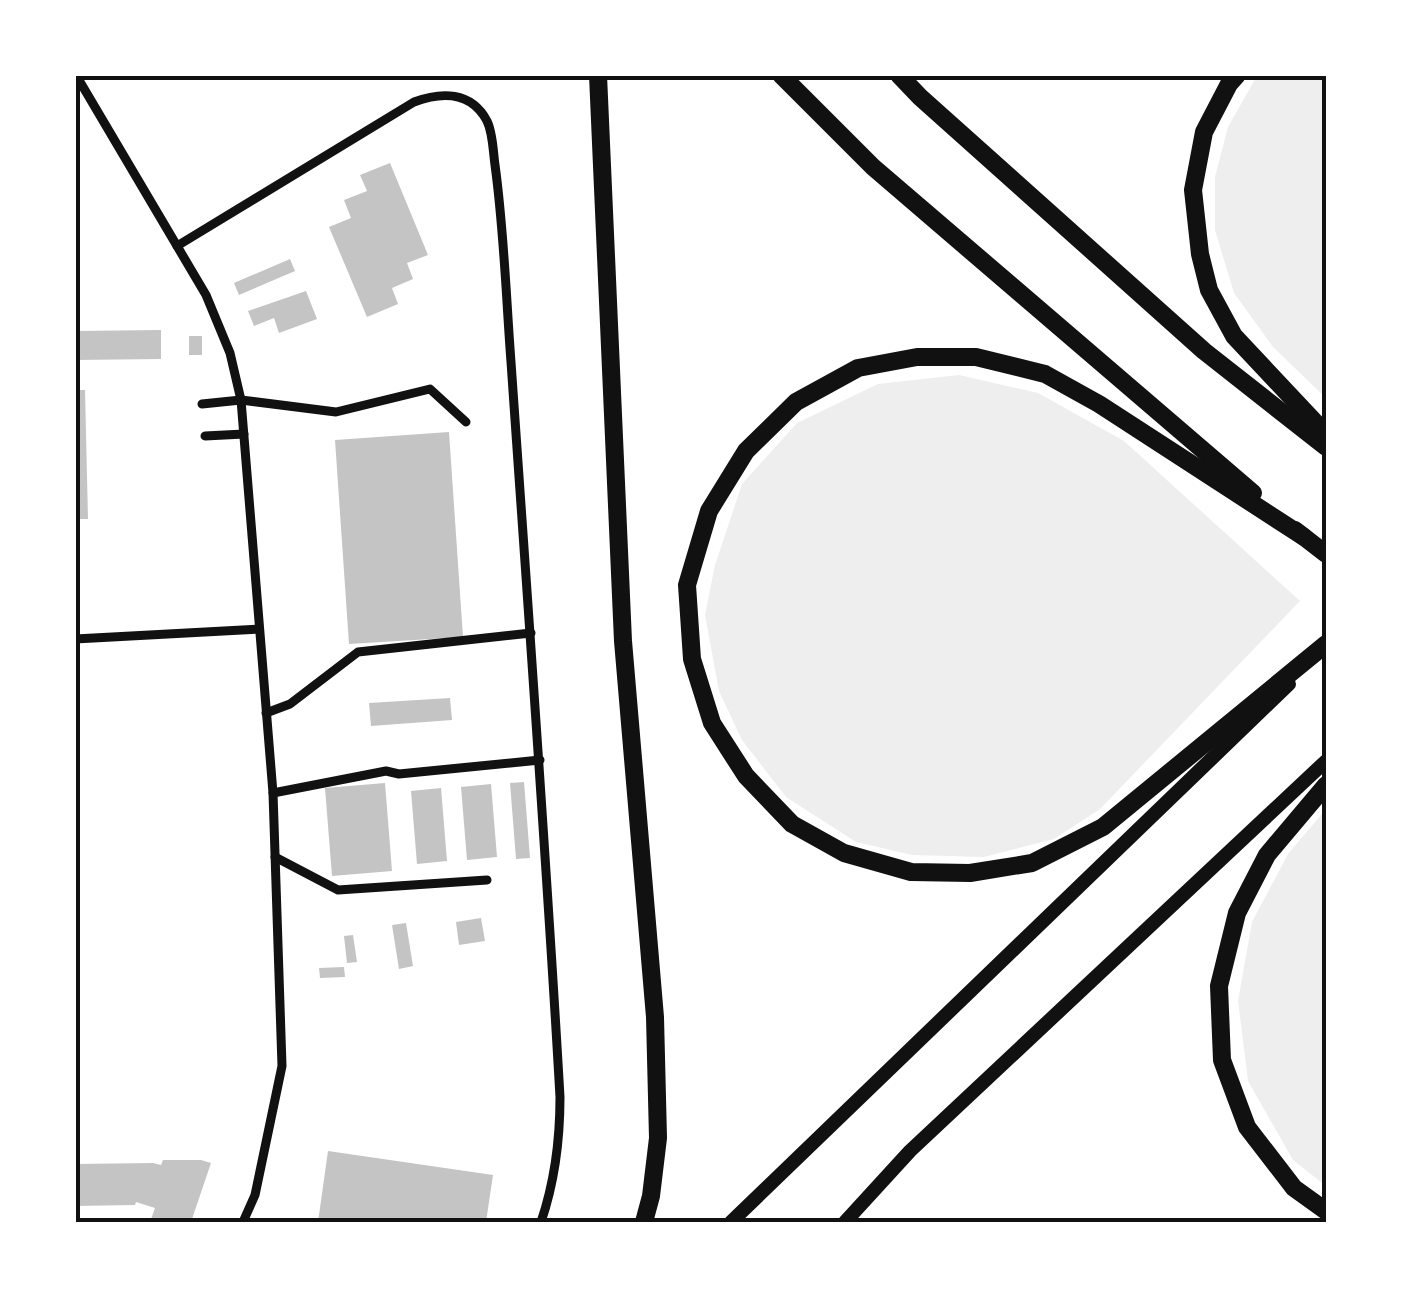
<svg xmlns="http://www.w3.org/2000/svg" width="1401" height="1297" font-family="'Varela Round',sans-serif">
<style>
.green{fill:#eee}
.building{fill:#c4c4c4}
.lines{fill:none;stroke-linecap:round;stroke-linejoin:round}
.minor{stroke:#111;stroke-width:9}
.primary{stroke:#111;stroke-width:14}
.motorway{stroke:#111;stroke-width:18}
.neatline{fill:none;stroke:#111;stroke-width:4}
</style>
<rect width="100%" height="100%" fill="#fff"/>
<!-- green -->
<g class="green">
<path d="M 1260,75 L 1326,75 L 1326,398 L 1273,347 L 1234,293 L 1215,230 L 1215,177 L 1228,127 L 1254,81 Z"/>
<path d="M 959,375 L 1038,393 L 1124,441 L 1300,601 L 1100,809 L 1054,839 L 984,857 L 912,855 L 856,842 L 786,797 L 742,740 L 719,691 L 705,615 L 715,565 L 742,484 L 797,423 L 878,384 Z"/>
<path d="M 1326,809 L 1326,1186 L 1293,1160 L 1248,1081 L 1238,1001 L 1252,922 L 1288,854 Z"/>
</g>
<!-- building -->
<g class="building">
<path d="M 390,163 L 428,255 L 407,263 L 413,279 L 392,288 L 398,304 L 367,317 L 329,227 L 351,218 L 344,200 L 367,191 L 360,175 Z"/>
<path d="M 290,259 L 295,271 L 239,295 L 234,283 Z"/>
<path d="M 306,291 L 317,319 L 279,333 L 274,318 L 254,326 L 248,311 Z"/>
<path d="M 161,330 L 161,359 L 75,360 L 75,331 Z"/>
<rect x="189" y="336" width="13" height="19"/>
<path d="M 75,390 L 85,390 L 88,519 L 75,519 Z"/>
<path d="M 449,432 L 463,637 L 349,644 L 335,440 Z"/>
<path d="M 450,698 L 452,720 L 371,726 L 369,703 Z"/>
<path d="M 524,782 L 530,858 L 516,859 L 510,783 Z"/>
<path d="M 385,783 L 392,871 L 332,876 L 325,788 Z"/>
<path d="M 491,784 L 497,857 L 467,860 L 461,787 Z"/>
<path d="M 441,788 L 447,861 L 417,864 L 411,791 Z"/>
<path d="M 481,918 L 485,941 L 459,945 L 456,922 Z"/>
<path d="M 406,923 L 413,966 L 399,969 L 392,925 Z"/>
<path d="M 353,935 L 357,962 L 347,963 L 344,936 Z"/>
<path d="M 344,967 L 345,977 L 320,978 L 319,968 Z"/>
<path d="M 328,1151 L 493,1175 L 486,1222 L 318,1222 Z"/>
<path d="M 163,1160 L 201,1160 L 211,1163 L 191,1222 L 150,1222 L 155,1208 L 136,1202 L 135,1205 L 75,1206 L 75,1164 L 153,1163 L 161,1165 Z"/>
</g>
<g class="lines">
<!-- minor -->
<g class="minor">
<path d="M 76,75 L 206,295 L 230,353 L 241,400 L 273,793 L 282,1066 L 255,1195 L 243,1222"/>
<path d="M 177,246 L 414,102 C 441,92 471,91 487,121 C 493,133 493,151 495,165 C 504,230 506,296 511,362 C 528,607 546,852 560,1097 C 560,1140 555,1181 541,1222"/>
<path d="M 202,404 L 241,400 L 336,412 L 430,389 L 466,422"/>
<path d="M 205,436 L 244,434"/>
<path d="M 75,639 L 259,629"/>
<path d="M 266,713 L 290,704 L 358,652 L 531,633"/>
<path d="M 273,793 L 386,771 L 399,774 L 540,760"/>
<path d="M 275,857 L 338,890 L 487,880"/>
</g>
<!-- primary -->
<g class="primary">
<path d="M 731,1222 L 1289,684"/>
<path d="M 845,1222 L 910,1151 L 1326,761"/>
</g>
<!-- motorway -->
<g class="motorway">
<path d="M 598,75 L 623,641 L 655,1017 L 658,1138 L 651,1196 L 644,1222"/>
<path d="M 781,75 L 873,167 L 1253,493"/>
<path d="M 899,75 L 920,97 L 1204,351 L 1326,447"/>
<path d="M 1237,75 L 1229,84 L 1204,132 L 1193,190 L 1200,254 L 1209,290 L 1234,336 L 1326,434"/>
<path d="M 1295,530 L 1326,554"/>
<path d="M 1304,537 L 1099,404 L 1045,374 L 976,357 L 917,357 L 858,368 L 796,402 L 746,451 L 709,511 L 687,585 L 692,659 L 712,723 L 746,776 L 792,824 L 844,853 L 911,872 L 970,873 L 1032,863 L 1103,827 L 1326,644"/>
<path d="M 1326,785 L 1267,855 L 1237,913 L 1219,986 L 1222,1060 L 1247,1127 L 1294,1188 L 1326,1211"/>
</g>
</g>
<!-- border -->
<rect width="1401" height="1297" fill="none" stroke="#ffffff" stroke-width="155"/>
<rect x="78" y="78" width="1246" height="1142" class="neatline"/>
</svg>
